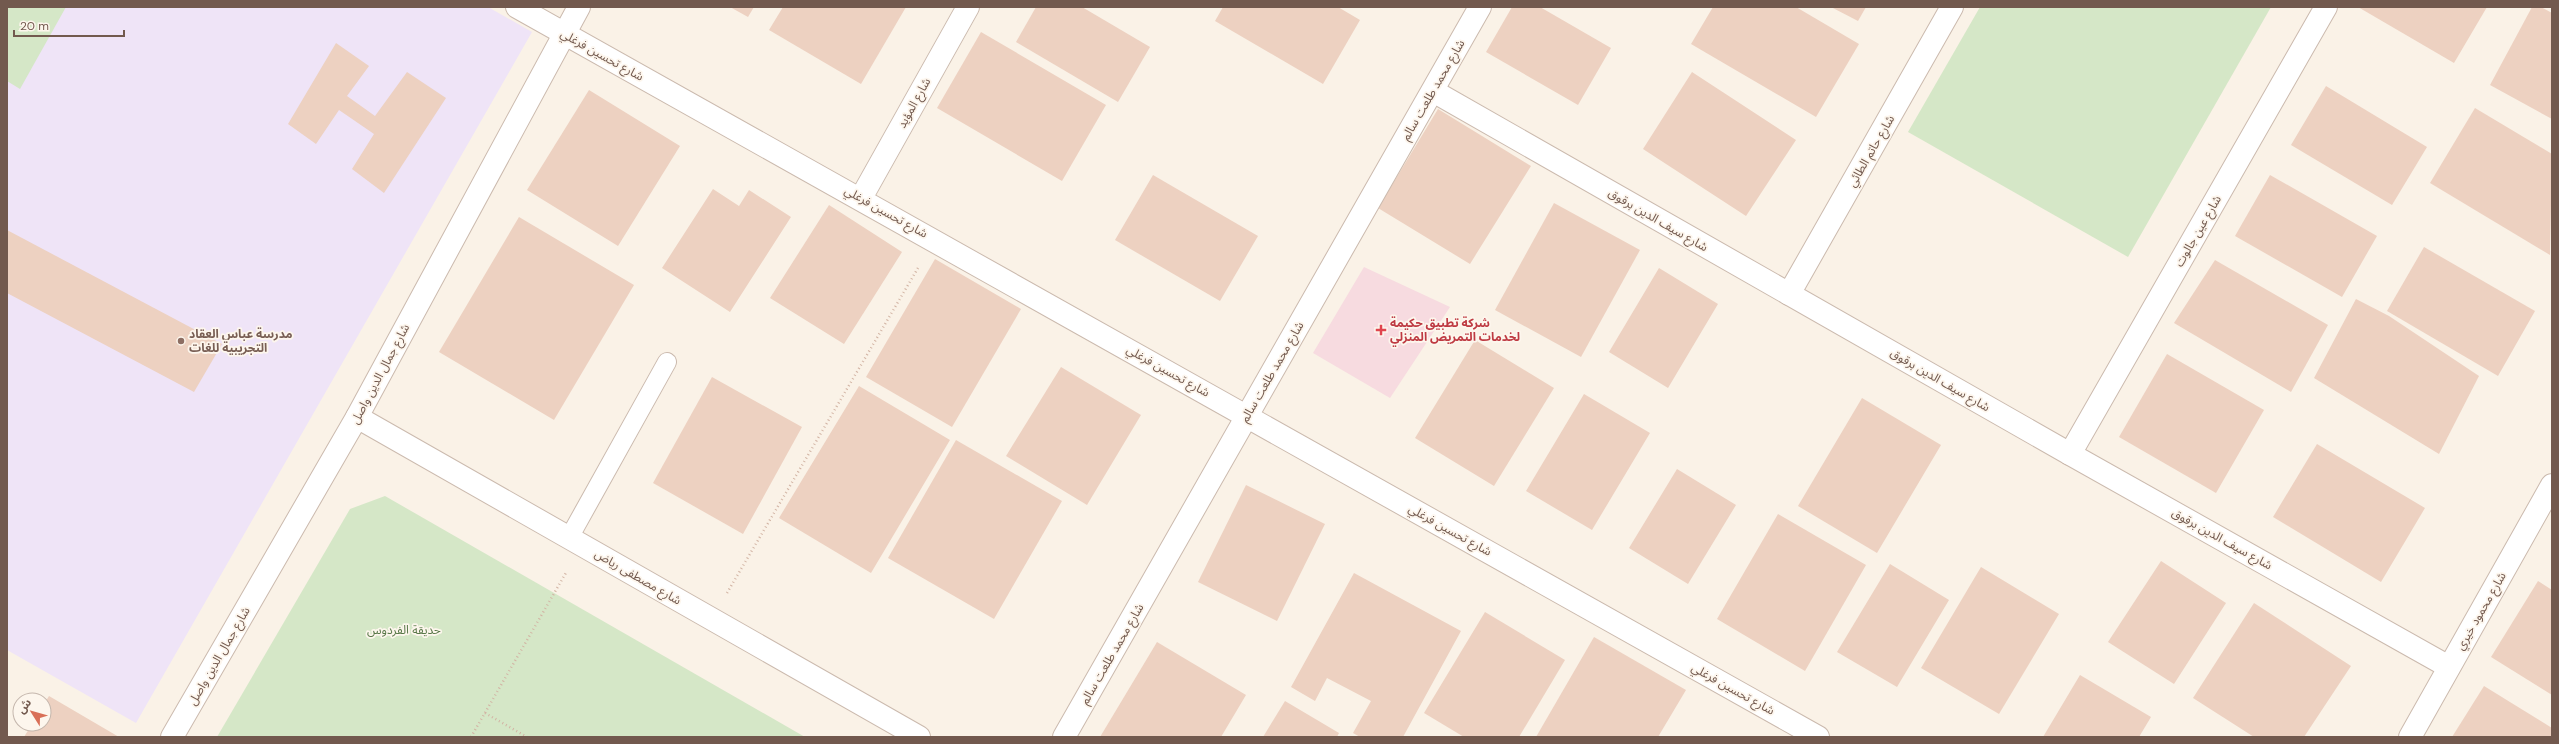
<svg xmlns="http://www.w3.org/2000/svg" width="2559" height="744" font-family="'DM Sans','Noto Sans Arabic',sans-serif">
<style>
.education{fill:#efe4f7}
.medical{fill:#f7dbe0}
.green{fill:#d5e7c7}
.building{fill:#edd1c1}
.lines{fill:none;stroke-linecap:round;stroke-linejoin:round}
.lane-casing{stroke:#cbbaae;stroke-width:20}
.street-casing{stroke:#cbbaae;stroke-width:24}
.path{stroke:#d2b4a4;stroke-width:2.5;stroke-dasharray:1 3;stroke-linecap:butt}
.lane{stroke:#fff;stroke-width:18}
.street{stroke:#fff;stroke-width:22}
.health-dot{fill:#e0444e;stroke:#fdf6ed;stroke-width:1.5}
.education-dot{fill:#8d6e63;stroke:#fdf6ed;stroke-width:1.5}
.labels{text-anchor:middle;stroke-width:3.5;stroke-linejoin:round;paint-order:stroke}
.street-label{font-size:12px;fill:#72594e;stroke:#fdf6ed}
.health-label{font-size:12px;font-weight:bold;fill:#be3a42;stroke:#fdf6ed;text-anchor:start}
.education-label{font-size:12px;font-weight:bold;fill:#785e54;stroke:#fdf6ed;text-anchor:start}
.park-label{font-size:12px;fill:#577747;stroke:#fdf6ed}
</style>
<rect width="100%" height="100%" fill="#faf2e7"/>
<!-- education -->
<path class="education" d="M 7,7 L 488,7 L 532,32 L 136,723 L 7,650 Z"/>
<!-- medical -->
<path class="medical" d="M 1364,267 L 1450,307 L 1390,398 L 1313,353 Z"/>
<!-- green -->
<g class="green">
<path d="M 7,7 L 66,7 L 20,89 L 7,81 Z"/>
<path d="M 1980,7 L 2271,7 L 2128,257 L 1908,132 Z"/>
<path d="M 385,496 L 805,737 L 217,737 L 350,509 Z"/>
</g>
<!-- building -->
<g class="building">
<path d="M 730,7 L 754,7 L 748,17 Z"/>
<path d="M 783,7 L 906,7 L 861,84 L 769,30 Z"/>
<path d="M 1036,7 L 1082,7 L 1150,47 L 1118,102 L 1016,42 Z"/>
<path d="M 1223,7 L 1338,7 L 1360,20 L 1323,84 L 1215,21 Z"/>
<path d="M 1512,7 L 1540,7 L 1611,48 L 1578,105 L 1486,52 Z"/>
<path d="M 1713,7 L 1796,7 L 1859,44 L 1816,117 L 1691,44 Z"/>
<path d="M 1831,7 L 1866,7 L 1858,21 Z"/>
<path d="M 2358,7 L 2487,7 L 2454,63 Z"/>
<path d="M 2532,7 L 2541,7 L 2552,13 L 2552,119 L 2490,85 Z"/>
<path d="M 981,32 L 1106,105 L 1062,181 L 937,108 Z"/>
<path d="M 336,43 L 369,66 L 347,96 L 375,116 L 407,72 L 446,98 L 384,193 L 352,169 L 374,134 L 339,110 L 316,144 L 288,124 Z"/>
<path d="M 1692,72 L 1796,140 L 1746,216 L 1643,149 Z"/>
<path d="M 2326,86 L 2427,147 L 2392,205 L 2291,145 Z"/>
<path d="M 589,90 L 680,146 L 618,246 L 527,190 Z"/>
<path d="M 2475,108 L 2552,154 L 2550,255 L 2430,183 Z"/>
<path d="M 1438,109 L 1531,166 L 1470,264 L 1378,208 Z"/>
<path d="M 1153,175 L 1258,236 L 1220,301 L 1115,240 Z"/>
<path d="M 2270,175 L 2377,236 L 2342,297 L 2235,236 Z"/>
<path d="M 713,189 L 739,206 L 749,190 L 791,217 L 730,312 L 662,268 Z"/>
<path d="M 1554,203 L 1640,250 L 1581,357 L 1495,310 Z"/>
<path d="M 829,205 L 902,252 L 844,344 L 770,298 Z"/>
<path d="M 519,217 L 634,285 L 554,420 L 439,352 Z"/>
<path d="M 7,230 L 222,344 L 194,392 L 7,293 Z"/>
<path d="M 2424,247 L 2535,311 L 2498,376 L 2387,311 Z"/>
<path d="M 935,259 L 1021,309 L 952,427 L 866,377 Z"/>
<path d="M 2215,260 L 2328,325 L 2291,392 L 2174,323 Z"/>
<path d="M 1659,268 L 1718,304 L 1668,388 L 1609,352 Z"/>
<path d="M 2356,299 L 2389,316 L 2479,376 L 2439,454 L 2314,378 Z"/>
<path d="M 1475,340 L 1554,388 L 1494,486 L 1415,438 Z"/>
<path d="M 2167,354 L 2264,410 L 2216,493 L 2119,437 Z"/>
<path d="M 1061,367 L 1141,415 L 1087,505 L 1006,456 Z"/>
<path d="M 712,377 L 802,427 L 743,534 L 653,483 Z"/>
<path d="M 859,386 L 950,440 L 871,573 L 779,518 Z"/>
<path d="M 1584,394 L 1650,433 L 1592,530 L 1526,491 Z"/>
<path d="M 1862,398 L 1941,445 L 1877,553 L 1798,506 Z"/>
<path d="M 956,440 L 1062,501 L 994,619 L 888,558 Z"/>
<path d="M 2317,444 L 2425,508 L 2381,582 L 2273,517 Z"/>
<path d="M 1677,469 L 1736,505 L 1688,584 L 1629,548 Z"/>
<path d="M 1246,485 L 1325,524 L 1277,621 L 1198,582 Z"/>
<path d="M 1778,514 L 1866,565 L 1805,671 L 1717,619 Z"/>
<path d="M 2161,561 L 2226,603 L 2174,684 L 2108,642 Z"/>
<path d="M 1890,564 L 1949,600 L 1897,687 L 1837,652 Z"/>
<path d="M 1981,567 L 2059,614 L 1999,714 L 1921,668 Z"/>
<path d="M 1354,573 L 1461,631 L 1403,737 L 1360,737 L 1353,733 L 1371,701 L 1327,678 L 1315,701 L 1291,687 Z"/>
<path d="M 2538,581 L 2552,590 L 2552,695 L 2491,657 Z"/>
<path d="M 2254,603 L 2351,666 L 2304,737 L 2254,737 L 2193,698 Z"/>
<path d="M 1485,612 L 1565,660 L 1519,737 L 1464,737 L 1424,713 Z"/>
<path d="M 1594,637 L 1686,690 L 1658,737 L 1536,737 Z"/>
<path d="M 1157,642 L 1246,695 L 1221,737 L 1100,737 Z"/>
<path d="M 2080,675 L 2151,717 L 2139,737 L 2043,737 Z"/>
<path d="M 2484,686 L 2552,728 L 2552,737 L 2452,737 Z"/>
<path d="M 49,696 L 119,737 L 24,737 L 32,724 L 44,724 L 44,704 Z"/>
<path d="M 1285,701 L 1339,733 L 1337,737 L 1263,737 Z"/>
</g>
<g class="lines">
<defs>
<path id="lane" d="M 569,538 L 667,362"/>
<g id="street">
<path d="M 517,7 L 1818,737"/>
<path d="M 1433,91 L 2070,454 L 2449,667"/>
<path d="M 861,198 L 968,7"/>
<path d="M 1789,294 L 1952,7"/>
<path d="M 357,417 L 919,737"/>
<path d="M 2070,454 L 2326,7"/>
<path d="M 172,737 L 357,417 L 579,7"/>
<path d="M 1064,737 L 1480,7"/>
<path d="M 2410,737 L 2552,485"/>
</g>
</defs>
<!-- lane casing -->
<use href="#lane" class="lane-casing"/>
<!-- street casing -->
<use href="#street" class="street-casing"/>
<!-- path -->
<g class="path">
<path d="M 727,593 L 918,268"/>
<path d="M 485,713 L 527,737"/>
<path d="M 471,737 L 567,571"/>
</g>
<!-- lane -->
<use href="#lane" class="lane"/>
<!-- street -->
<use href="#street" class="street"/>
</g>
<!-- markers -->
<path class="health-dot" d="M1379 324h4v4h4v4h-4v4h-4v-4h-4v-4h4z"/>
<circle class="education-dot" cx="181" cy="341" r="4"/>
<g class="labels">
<!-- street labels -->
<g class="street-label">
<text transform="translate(602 55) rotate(29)" y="4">شارع تحسين فرغلي</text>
<text transform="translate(1433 90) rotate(-60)" y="4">شارع محمد طلعت سالم</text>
<text transform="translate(914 103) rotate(-61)" y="4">شارع المؤيد</text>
<text transform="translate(1871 151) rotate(-60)" y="4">شارع حاتم الطائي</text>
<text transform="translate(886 212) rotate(29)" y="4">شارع تحسين فرغلي</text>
<text transform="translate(1658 220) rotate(30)" y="4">شارع سيف الدين برقوق</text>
<text transform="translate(2198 231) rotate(-60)" y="4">شارع عين جالوت</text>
<text transform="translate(1168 371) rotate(29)" y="4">شارع تحسين فرغلي</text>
<text transform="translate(1272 372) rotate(-60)" y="4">شارع محمد طلعت سالم</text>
<text transform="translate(380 374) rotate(-62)" y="4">شارع جمال الدين واصل</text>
<text transform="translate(1940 380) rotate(30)" y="4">شارع سيف الدين برقوق</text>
<text transform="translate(1450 530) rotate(29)" y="4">شارع تحسين فرغلي</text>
<text transform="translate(2222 539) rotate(29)" y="4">شارع سيف الدين برقوق</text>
<text transform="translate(638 577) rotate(30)" y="4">شارع مصطفى رياض</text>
<text transform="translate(2481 611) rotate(-60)" y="4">شارع محمود خيري</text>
<text transform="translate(1112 654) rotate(-60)" y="4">شارع محمد طلعت سالم</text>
<text transform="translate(219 656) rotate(-60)" y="4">شارع جمال الدين واصل</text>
<text transform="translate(1733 689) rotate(29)" y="4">شارع تحسين فرغلي</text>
</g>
<!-- health labels -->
<g class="health-label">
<text x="1390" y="327">شركة تطبيق حكيمة<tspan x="1390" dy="14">لخدمات التمريض المنزلي</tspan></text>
</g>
<!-- education labels -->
<g class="education-label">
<text x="189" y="338">مدرسة عباس العقاد<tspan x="189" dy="14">التجريبية للغات</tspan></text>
</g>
<!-- park labels -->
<g class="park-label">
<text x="404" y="634">حديقة الفردوس</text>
</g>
</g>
<!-- border -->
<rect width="2559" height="744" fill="none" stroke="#72594e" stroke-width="16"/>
<!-- north arrow -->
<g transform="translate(32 712) rotate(307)"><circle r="19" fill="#fdf6ed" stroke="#c5b7ad"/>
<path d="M0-3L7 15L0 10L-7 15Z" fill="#d96f57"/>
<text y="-6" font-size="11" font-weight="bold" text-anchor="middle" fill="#72594e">ش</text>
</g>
<!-- scale -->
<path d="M14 30v6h110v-6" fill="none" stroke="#72594e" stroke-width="2"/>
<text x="20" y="30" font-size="12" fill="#72594e" stroke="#fdf6ed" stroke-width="3" paint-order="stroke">20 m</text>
</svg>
